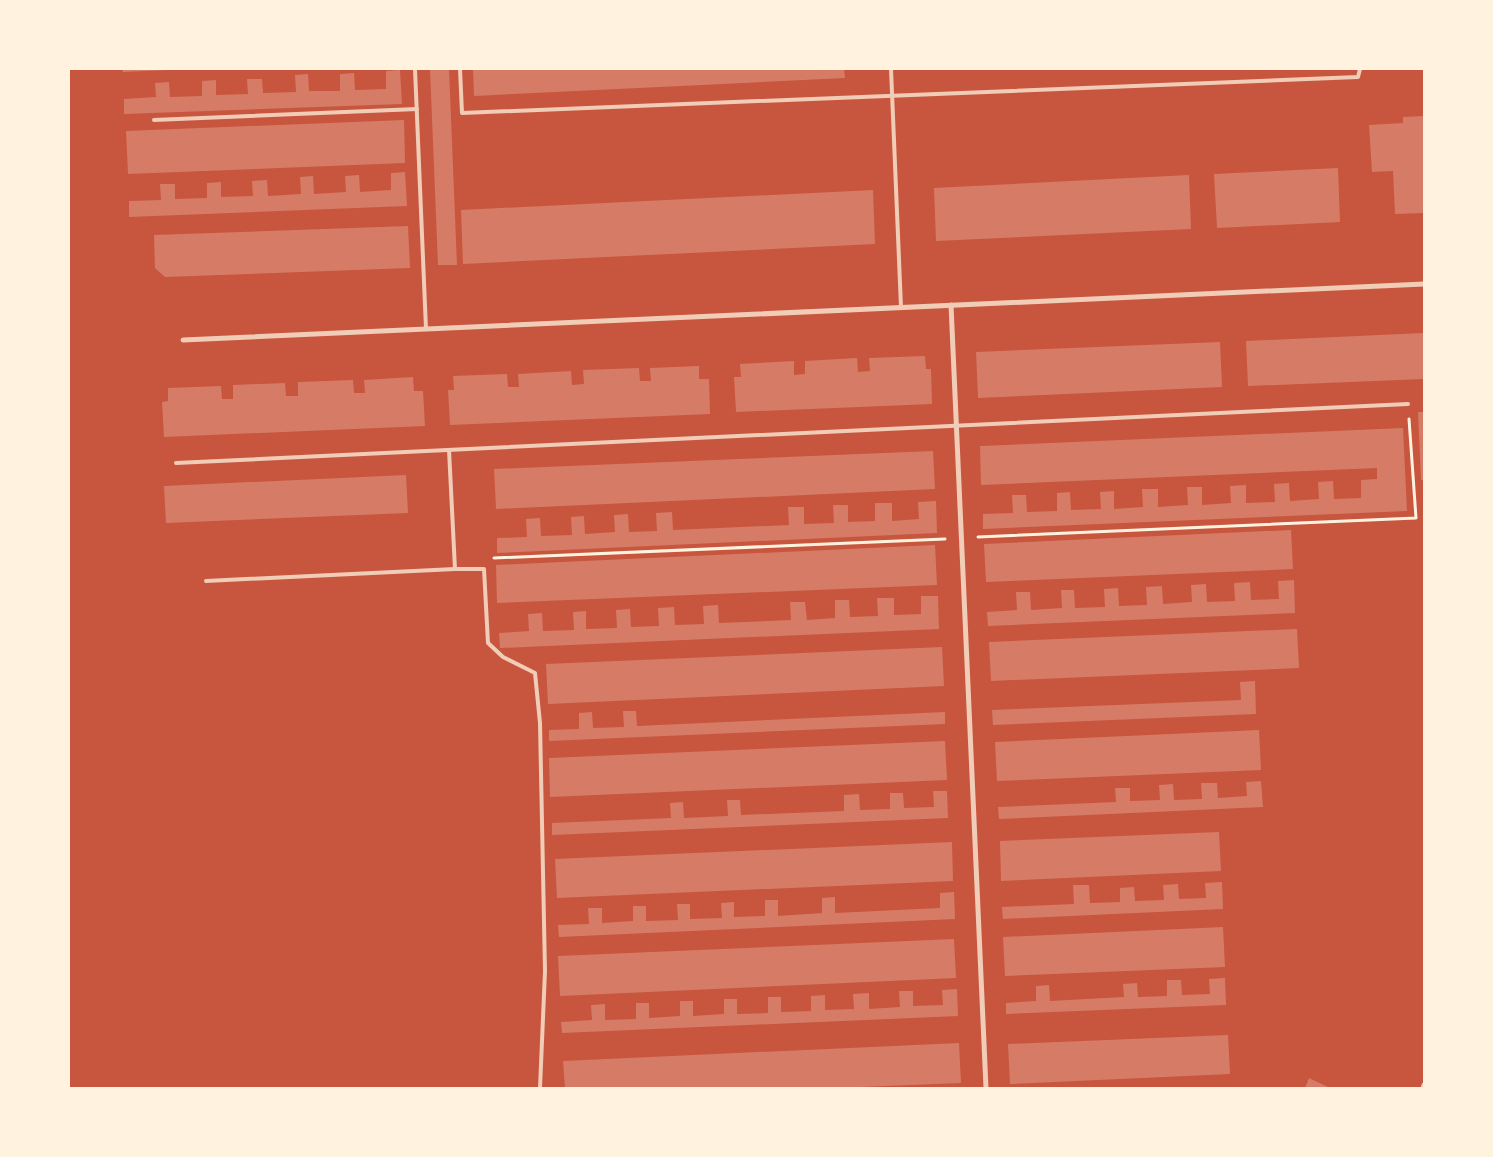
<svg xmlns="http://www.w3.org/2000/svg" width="1493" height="1157" font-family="'Varela Round',sans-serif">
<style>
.building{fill:#d67c66}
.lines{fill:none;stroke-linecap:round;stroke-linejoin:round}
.path{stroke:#fff3e0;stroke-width:3}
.service{stroke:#f1ccb7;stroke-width:4}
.minor{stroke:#f1ccb7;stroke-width:5}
</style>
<rect width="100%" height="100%" fill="#c8553d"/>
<!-- building -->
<g class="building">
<path d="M 122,69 L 168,69 L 168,70 L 123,72 Z"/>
<path d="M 430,69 L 449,69 L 457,265 L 438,265 Z"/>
<path d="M 473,69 L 844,69 L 845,78 L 474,96 Z"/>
<path d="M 400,70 L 402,104 L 124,114 L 124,99 L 156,97 L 155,83 L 169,82 L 170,97 L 202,96 L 202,81 L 216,80 L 216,95 L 248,94 L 247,79 L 262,79 L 263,93 L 296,92 L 295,75 L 308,74 L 309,91 L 340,91 L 340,74 L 354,73 L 355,90 L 386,89 L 386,71 Z"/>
<path d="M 1424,116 L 1424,213 L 1395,214 L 1393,171 L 1372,172 L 1369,125 L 1403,123 L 1403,117 Z"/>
<path d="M 404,120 L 405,163 L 128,174 L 126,131 Z"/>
<path d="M 1338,168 L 1340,222 L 1217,228 L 1214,174 Z"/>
<path d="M 405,172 L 407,206 L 129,217 L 129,201 L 161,200 L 160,184 L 175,184 L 175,199 L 207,198 L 207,183 L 221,182 L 221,197 L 253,196 L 252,181 L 267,180 L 268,196 L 301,194 L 300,177 L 313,176 L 314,194 L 346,192 L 345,176 L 359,175 L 360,192 L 391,190 L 391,173 Z"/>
<path d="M 1189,175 L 1191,229 L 936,241 L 934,188 Z"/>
<path d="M 873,190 L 875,244 L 463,264 L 461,210 Z"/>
<path d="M 408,226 L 410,268 L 165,277 L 155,268 L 154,235 Z"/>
<path d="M 1423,333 L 1424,379 L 1248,386 L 1246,341 Z"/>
<path d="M 1220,342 L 1222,387 L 978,398 L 976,352 Z"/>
<path d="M 925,356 L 926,369 L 931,369 L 932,404 L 736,412 L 734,377 L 741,377 L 740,364 L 794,361 L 794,375 L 805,374 L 805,361 L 857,358 L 858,372 L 870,371 L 869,358 Z"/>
<path d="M 699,366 L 699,379 L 709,379 L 710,414 L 450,425 L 448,390 L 454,390 L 453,376 L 507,374 L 508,387 L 519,387 L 518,374 L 571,371 L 572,385 L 584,384 L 583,370 L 639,368 L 640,381 L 651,381 L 650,368 Z"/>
<path d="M 413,377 L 414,391 L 423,391 L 425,426 L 164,437 L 162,402 L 168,401 L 168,388 L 221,386 L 222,399 L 233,399 L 233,385 L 285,383 L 286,396 L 298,396 L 298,382 L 353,380 L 354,393 L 365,393 L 364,380 Z"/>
<path d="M 1418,412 L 1424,412 L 1424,480 L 1421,480 Z"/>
<path d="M 1403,428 L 1407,511 L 983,529 L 983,514 L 1013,513 L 1012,495 L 1026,495 L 1027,512 L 1057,511 L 1057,493 L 1070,492 L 1071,510 L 1101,509 L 1100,492 L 1114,491 L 1114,509 L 1143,507 L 1142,489 L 1158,489 L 1158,507 L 1188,505 L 1187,487 L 1202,487 L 1202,505 L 1231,503 L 1230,486 L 1246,485 L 1246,503 L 1275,502 L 1274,484 L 1289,483 L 1290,501 L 1319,499 L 1318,482 L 1333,481 L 1334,499 L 1361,498 L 1361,480 L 1377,479 L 1377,468 L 981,485 L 980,446 Z"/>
<path d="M 933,451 L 935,489 L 496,509 L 494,469 Z"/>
<path d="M 406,475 L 408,513 L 166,523 L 164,486 Z"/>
<path d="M 936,501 L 937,533 L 497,553 L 497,538 L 527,537 L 526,519 L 540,518 L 541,536 L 572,535 L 571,517 L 584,516 L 585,534 L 615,532 L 614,515 L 628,514 L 629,532 L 657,531 L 656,513 L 672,512 L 673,530 L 789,525 L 788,507 L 804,507 L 804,524 L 834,523 L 833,505 L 848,505 L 848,522 L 875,521 L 875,503 L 892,503 L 892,521 L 919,519 L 918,502 Z"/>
<path d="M 1291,530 L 1293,569 L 986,582 L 984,544 Z"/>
<path d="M 935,545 L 937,585 L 497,603 L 496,565 Z"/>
<path d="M 1294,580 L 1295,613 L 988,626 L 987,612 L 1017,610 L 1016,592 L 1030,592 L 1031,610 L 1062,608 L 1061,590 L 1074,590 L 1075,608 L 1105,607 L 1104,589 L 1118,588 L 1119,606 L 1147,605 L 1146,587 L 1162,586 L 1163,604 L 1192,602 L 1191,585 L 1206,584 L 1207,602 L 1235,601 L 1234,583 L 1250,582 L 1251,600 L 1279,599 L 1278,581 Z"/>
<path d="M 921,596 L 938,596 L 939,629 L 500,648 L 499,633 L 529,631 L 528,614 L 542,613 L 543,631 L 574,630 L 573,612 L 586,611 L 586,629 L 617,628 L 616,610 L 630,609 L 631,627 L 659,626 L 658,608 L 674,607 L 675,625 L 704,624 L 703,606 L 718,605 L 719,623 L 791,620 L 790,602 L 805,602 L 807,620 L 835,618 L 835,600 L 849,600 L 850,617 L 878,616 L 877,598 L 894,598 L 894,615 L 921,614 Z"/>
<path d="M 1297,629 L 1299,668 L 991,681 L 989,642 Z"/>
<path d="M 942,647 L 944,686 L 548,704 L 546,664 Z"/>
<path d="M 1255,681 L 1256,714 L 993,725 L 992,710 L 1241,700 L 1240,682 Z"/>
<path d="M 623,711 L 636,711 L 637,726 L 945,712 L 945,724 L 549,741 L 549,730 L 579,729 L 579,713 L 592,712 L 593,728 L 624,727 Z"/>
<path d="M 1259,730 L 1261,770 L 997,781 L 995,742 Z"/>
<path d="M 945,741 L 947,780 L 550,797 L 549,758 Z"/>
<path d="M 1261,781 L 1263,807 L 999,819 L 998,807 L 1116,802 L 1115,788 L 1130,788 L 1130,801 L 1160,800 L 1159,785 L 1173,784 L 1174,800 L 1202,799 L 1201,783 L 1217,783 L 1218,798 L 1247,796 L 1246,782 Z"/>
<path d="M 933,791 L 947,791 L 948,818 L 552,835 L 552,823 L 671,818 L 670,803 L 683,802 L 684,818 L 728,816 L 727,800 L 740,800 L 741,815 L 844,811 L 844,795 L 859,794 L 860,810 L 890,809 L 890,793 L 903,793 L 904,808 L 934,807 Z"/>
<path d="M 1219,832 L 1221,871 L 1001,881 L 1000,841 Z"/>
<path d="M 952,842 L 953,881 L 557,898 L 555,859 Z"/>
<path d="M 1222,882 L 1223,909 L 1003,919 L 1002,907 L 1074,904 L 1073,885 L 1089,885 L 1090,903 L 1120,902 L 1120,888 L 1134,887 L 1135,901 L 1164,900 L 1163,885 L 1178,884 L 1179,899 L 1206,898 L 1205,883 Z"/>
<path d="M 954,892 L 955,919 L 559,937 L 558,925 L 589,924 L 588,908 L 602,908 L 602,923 L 633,921 L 633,906 L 646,906 L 646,921 L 678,920 L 677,904 L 690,904 L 690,919 L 722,918 L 721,903 L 734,902 L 734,917 L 765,916 L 765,900 L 778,900 L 778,916 L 822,913 L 822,898 L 835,897 L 835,913 L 940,908 L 940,893 Z"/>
<path d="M 1223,927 L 1225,967 L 1005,976 L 1003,937 Z"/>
<path d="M 954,939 L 956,978 L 560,996 L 558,956 Z"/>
<path d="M 1225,978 L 1226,1005 L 1006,1014 L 1006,1003 L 1036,1001 L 1036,986 L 1049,985 L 1050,1001 L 1124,997 L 1123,984 L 1137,983 L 1138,997 L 1167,996 L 1167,980 L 1181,980 L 1182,995 L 1210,994 L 1209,979 Z"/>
<path d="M 957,989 L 958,1016 L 562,1033 L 561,1022 L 592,1020 L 591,1005 L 605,1004 L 605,1020 L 636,1019 L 636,1003 L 649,1003 L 649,1018 L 680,1016 L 680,1001 L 693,1001 L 693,1016 L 724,1014 L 724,999 L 737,999 L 737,1014 L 768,1013 L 768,997 L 781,997 L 781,1012 L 811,1011 L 811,996 L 825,995 L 825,1010 L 854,1009 L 853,994 L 869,993 L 869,1009 L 900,1007 L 899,991 L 913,991 L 913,1006 L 943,1005 L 942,990 Z"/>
<path d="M 1228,1035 L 1230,1074 L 1010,1084 L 1008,1044 Z"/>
<path d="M 959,1043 L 961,1083 L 837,1088 L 565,1088 L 563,1061 Z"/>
<path d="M 1309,1078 L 1330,1088 L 1305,1088 Z"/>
</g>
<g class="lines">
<!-- path -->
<g class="path">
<path d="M 978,537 L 1416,518 L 1409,419"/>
<path d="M 494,558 L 945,539"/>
</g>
<!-- service -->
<g class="service">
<path d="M 415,69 L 426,329"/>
<path d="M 460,69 L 462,113 L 1358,77 L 1360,69"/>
<path d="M 891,69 L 901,307"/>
<path d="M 154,120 L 417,109"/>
<path d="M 449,450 L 455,569"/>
<path d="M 176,463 L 1408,404"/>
<path d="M 206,581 L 455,569 L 484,569 L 488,643 L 503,657 L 535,673 L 540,723 L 545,971 L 540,1088"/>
</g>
<!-- minor -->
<g class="minor">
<path d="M 951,305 L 986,1088"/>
<path d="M 183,340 L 1424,284"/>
<path d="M 1423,1088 L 1424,1085"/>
</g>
</g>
<!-- border -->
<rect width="1493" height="1157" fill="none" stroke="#fff3e0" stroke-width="140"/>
</svg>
